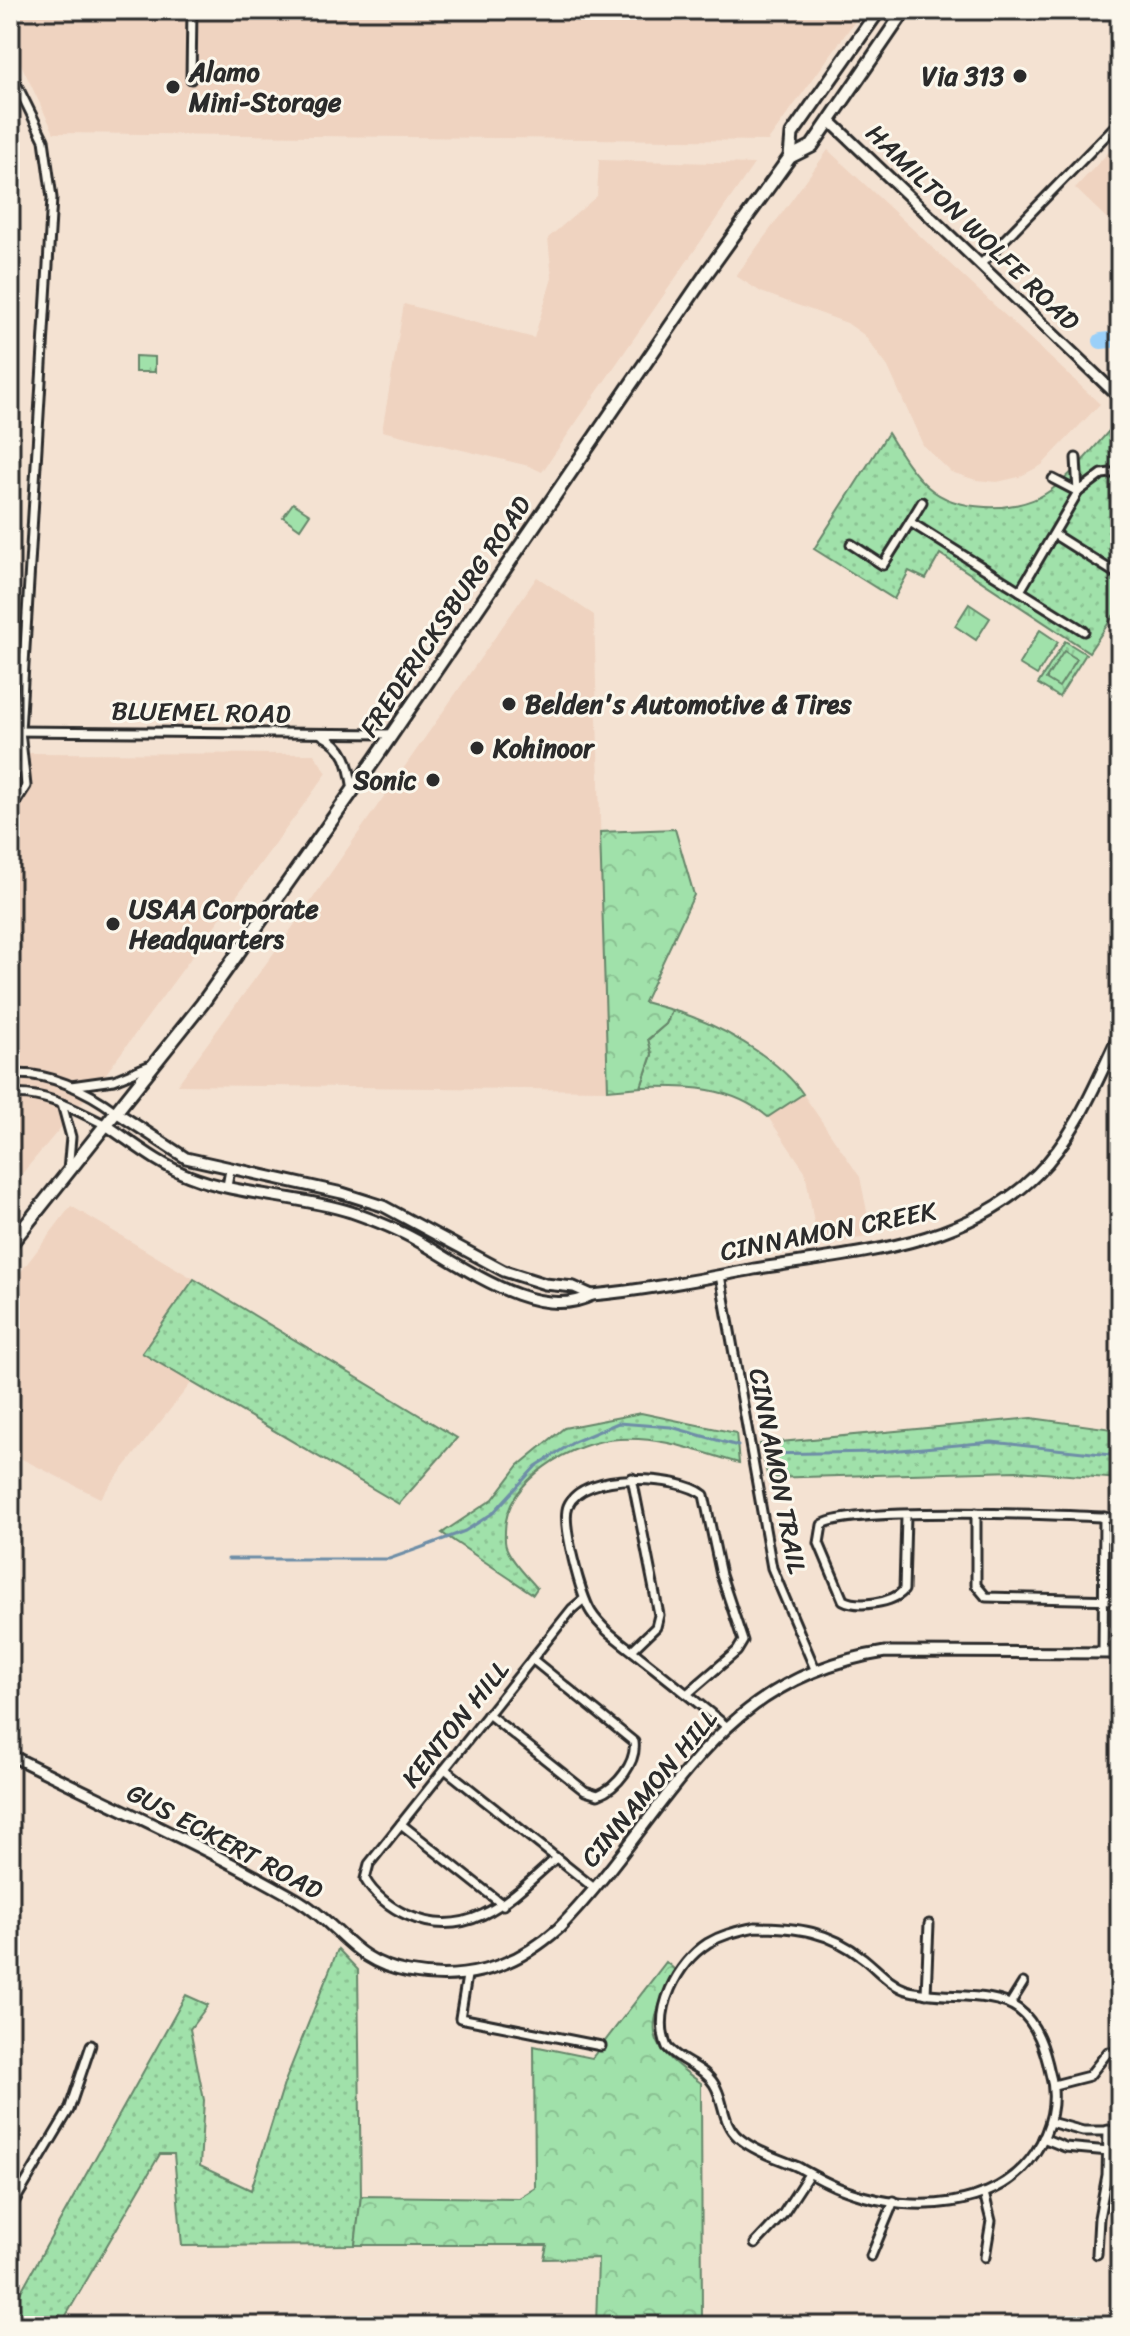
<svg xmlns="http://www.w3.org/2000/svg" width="1130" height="2336" font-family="Sriracha,sans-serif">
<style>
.built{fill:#efd3c0}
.grass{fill:url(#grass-dots);stroke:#66866a;stroke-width:2}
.forest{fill:url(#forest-crowns);stroke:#66866a;stroke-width:2}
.park{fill:url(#park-tufts);stroke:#66866a;stroke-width:2}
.pitch{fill:#a0e1aa;stroke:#66866a;stroke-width:2}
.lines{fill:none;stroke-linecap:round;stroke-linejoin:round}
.stream{stroke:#6e8ea7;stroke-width:3}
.river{stroke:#9ad0f9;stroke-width:16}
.minor-casing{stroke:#2b2b2b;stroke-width:13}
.tertiary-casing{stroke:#2b2b2b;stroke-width:15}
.primary-casing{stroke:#2b2b2b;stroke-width:17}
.minor{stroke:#fbf7ec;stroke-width:7}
.tertiary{stroke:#fbf7ec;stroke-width:9}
.primary{stroke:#fbf7ec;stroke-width:11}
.poi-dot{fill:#2b2b2b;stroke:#fbf7ec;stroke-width:3}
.labels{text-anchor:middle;stroke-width:6;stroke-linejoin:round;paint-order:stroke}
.poi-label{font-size:26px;font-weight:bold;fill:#2b2b2b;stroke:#fbf7ec;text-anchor:start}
.street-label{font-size:26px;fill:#2b2b2b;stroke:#fbf7ec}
</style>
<defs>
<pattern id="grass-dots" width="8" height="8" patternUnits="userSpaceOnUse" patternTransform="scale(2)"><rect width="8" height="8" fill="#a0e1aa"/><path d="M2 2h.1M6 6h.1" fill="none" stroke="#8ac192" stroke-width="1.8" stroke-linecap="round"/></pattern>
<pattern id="forest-crowns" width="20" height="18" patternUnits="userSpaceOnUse" patternTransform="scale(2)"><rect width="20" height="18" fill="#a0e1aa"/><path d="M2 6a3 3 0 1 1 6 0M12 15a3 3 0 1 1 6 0" fill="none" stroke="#8ac192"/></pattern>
<pattern id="park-tufts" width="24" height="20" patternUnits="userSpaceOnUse" patternTransform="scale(2)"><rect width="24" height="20" fill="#a0e1aa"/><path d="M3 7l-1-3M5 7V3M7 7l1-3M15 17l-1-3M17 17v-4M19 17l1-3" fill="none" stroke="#8ac192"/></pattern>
</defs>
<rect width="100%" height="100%" fill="#f4e2d2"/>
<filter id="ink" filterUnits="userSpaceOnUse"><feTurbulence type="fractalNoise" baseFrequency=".0125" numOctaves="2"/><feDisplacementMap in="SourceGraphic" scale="16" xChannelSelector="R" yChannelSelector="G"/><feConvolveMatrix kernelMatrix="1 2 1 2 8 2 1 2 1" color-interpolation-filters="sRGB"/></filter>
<g filter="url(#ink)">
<!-- built -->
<g class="built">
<path d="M 10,10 L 863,10 L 768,141 L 54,133 L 19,60 Z"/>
<path d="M 1120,140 L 1120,231 L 1075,188 Z"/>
<path d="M 828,150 L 1100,404 L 1042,465 L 1019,477 L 997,482 L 976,480 L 951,472 L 923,445 L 888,367 L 864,335 L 847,323 L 761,292 L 736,276 Z"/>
<path d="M 599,160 L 754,164 L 542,472 L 529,466 L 382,431 L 404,304 L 534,338 L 552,278 L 548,238 L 597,196 Z"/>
<path d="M 537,577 L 594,615 L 608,1090 L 177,1085 L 295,924 Z"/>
<path d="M 10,753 L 314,754 L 327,773 L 105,1075 L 10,1188 Z"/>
<path d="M 803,1094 L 860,1177 L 872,1236 L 818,1246 L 805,1171 L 768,1117 Z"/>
<path d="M 71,1206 L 194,1279 L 142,1352 L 192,1382 L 100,1498 L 10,1453 L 10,1286 Z"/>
</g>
<!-- grass -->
<g class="grass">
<path d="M 1119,420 L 1120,606 L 1089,652 L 940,554 L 926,579 L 909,571 L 894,599 L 814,549 L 888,433 C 900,452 911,472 928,487 C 956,512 1014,513 1045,494 C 1069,480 1098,442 1119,420 Z"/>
<path d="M 672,1010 C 714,1022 778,1057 803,1094 L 768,1117 C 731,1086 688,1086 641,1087 L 652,1055 L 648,1040 L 666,1024 Z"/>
<path d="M 194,1279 L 457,1438 L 399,1504 L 142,1353 Z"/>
<path d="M 641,1413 L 736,1433 L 739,1463 C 700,1452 661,1436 619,1439 C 573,1441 505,1480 505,1531 C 505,1537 504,1544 507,1549 C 513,1563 527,1576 537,1588 L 533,1594 L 442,1533 L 493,1499 L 519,1465 L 564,1428 Z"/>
<path d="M 1031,1418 L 1120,1430 L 1120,1479 L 1017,1471 L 768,1478 L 760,1444 Z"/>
<path d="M 338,1949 L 358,1970 L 361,2196 L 355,2245 L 182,2246 L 174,2154 L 160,2154 L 60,2326 L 10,2326 L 10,2311 L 186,1995 L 208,2005 L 190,2029 L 204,2100 L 200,2166 L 251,2190 L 284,2084 Z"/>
</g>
<!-- forest -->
<g class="forest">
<path d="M 675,829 L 694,895 L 644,1002 L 672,1010 L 666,1024 L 648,1039 L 652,1054 L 641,1087 L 608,1090 L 600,832 Z"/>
<path d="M 666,1962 L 675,1970 C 644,2033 645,2043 701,2083 L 702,2322 L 613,2323 L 612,2326 L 596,2326 L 598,2258 L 544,2259 L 547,2245 L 355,2245 L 361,2196 L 519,2198 L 535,2188 L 534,2046 L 592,2058 Z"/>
</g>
<!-- park -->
<g class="park">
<path d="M 135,356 L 155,357 L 155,372 L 135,372 Z"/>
<path d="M 969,604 L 990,618 L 976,640 L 955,626 Z"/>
<path d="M 1065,641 L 1086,654 L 1059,697 L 1038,684 Z"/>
</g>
<!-- pitch -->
<g class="pitch">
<path d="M 293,503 L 310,514 L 300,529 L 283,517 Z"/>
<path d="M 1040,630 L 1058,642 L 1037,675 L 1019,664 Z"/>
<path d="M 1064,651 L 1077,659 L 1059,687 L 1046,679 Z"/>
</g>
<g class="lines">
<!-- stream -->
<g class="stream">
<path d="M 762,1454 L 877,1452 L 992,1442 L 1120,1456"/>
<path d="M 228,1559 L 389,1559 L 420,1548 L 465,1531 L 493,1513 L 536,1466 L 574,1442 L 618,1423 L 671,1427 L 738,1446"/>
</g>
<!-- river -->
<path class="river" d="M 1101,341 L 1120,339"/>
<defs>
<g id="minor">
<path d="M 10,71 L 44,140 L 52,198 L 20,731 L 26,786 L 10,811"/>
<path d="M 191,79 L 192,10"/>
<path d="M 980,265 L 1120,121"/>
<path d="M 1076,458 L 1078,492"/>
<path d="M 1053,479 L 1078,492"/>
<path d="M 910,522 L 922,502"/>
<path d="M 1055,535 L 1120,576"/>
<path d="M 851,544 L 883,565 L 910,522 L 1020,591"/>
<path d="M 1084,631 L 1020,591 L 1078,492 L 1102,474 L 1120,472"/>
<path d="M 10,731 L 392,734"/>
<path d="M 322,735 C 346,747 349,764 353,790"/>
<path d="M 10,780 L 22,765"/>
<path d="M 10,1075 C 46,1070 88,1091 116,1112"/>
<path d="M 71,1086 L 114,1080 L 151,1065"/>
<path d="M 10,1095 C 45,1091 75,1110 106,1125"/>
<path d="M 62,1104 L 71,1137 L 68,1171"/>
<path d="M 227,1186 L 230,1170"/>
<path d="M 720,1275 L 772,1568 L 815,1669"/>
<path d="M 632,1478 L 659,1615 L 656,1627 L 632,1650"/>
<path d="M 976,1513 L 976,1585 L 986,1597 L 1120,1600"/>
<path d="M 906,1516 L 904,1590 C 893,1603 858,1608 843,1600 L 819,1543 L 822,1525 C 844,1506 1078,1515 1120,1518"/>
<path d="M 1103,1653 L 1104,1517"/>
<path d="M 687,1694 L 737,1651 L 743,1641 L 721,1575 L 704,1495 C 679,1475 583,1470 568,1506 C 561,1523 581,1596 591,1612 C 603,1631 623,1643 640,1657 C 669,1680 697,1702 726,1726"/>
<path d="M 488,1714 L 585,1791 L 598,1795 C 617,1788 637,1762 634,1742 L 532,1659"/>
<path d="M 445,1769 L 594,1888"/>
<path d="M 401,1824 L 503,1905"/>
<path d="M 556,1858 C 512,1897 470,1943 407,1915 C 391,1908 373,1894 365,1879 L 369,1864 L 572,1609 L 584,1599"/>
<path d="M 755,1927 C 797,1927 829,1931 863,1958 C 877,1969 889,1984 906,1990 C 940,2000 993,1990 1018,2009 C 1037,2023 1045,2050 1050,2073 C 1058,2100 1051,2129 1035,2153 C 997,2210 912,2213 853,2193 C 833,2187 816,2177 798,2167 C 778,2158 756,2152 739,2138 C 721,2123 725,2101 714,2084 C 703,2066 681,2063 667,2047 C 652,2011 677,1963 708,1943 C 723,1934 739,1931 755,1927 Z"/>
<path d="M 467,1976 L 460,2018 L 601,2046"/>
<path d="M 926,1994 L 929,1924"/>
<path d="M 1010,2004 L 1023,1983"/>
<path d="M 1054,2085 L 1089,2076 L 1108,2052"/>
<path d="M 1050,2122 L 1083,2131 L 1120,2131"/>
<path d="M 1043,2138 L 1065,2147 L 1120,2152"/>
<path d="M 984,2193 L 991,2221 L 985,2257"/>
<path d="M 10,2209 L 69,2110 L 91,2045"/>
<path d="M 755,2244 L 783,2214 L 809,2174"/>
<path d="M 1097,2254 L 1099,2218 L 1107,2175 L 1108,2130"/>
<path d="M 871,2256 L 894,2201"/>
</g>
<g id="tertiary">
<path d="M 830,121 L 1120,398"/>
<path d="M 116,1112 L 186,1158 L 342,1193 L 383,1206 L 504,1271 L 545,1284 L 574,1287 L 592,1295"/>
<path d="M 106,1125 C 133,1143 158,1164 189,1176 C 240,1196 298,1195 351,1212 C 374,1220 397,1229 418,1241 C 465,1267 537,1323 592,1295 C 647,1290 700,1279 754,1269 C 852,1253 963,1248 1037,1174 C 1077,1134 1096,1082 1120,1033"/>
<path d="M 10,1755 C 106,1803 206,1847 298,1900 C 342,1926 351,1961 408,1972 C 466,1983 516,1967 559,1928 C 669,1815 710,1679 885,1652 L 1120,1653"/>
</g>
<g id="primary">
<path d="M 790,157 L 792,134 L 879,10"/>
<path d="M 10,1245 L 202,1004 L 375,759 L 706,274 L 790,157 L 812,146 L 905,10"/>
</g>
</defs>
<!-- minor casing -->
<use href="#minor" class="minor-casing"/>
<!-- tertiary casing -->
<use href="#tertiary" class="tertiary-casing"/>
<!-- primary casing -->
<use href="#primary" class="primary-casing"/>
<!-- minor -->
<use href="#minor" class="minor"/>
<!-- tertiary -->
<use href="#tertiary" class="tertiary"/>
<!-- primary -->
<use href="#primary" class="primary"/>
</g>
</g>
<!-- markers -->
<g class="poi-dot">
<circle cx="1020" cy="76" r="8"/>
<circle cx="173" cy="87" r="8"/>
<circle cx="509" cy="704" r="8"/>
<circle cx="477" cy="748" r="8"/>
<circle cx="433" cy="780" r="8"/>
<circle cx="113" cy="924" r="8"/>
</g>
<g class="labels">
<!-- poi labels -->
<g class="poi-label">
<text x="189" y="81">Alamo<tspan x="189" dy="30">Mini-Storage</tspan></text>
<text x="1004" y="85" text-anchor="end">Via 313</text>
<text x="525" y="713">Belden's Automotive &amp; Tires</text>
<text x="493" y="757">Kohinoor</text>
<text x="417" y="789" text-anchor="end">Sonic</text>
<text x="129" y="918">USAA Corporate<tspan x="129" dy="30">Headquarters</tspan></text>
</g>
<!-- street labels -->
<g class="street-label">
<text transform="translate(973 227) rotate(44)" y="9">HAMILTON WOLFE ROAD</text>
<text transform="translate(445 616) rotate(-56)" y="9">FREDERICKSBURG ROAD</text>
<text transform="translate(201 712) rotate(1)" y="9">BLUEMEL ROAD</text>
<text transform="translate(828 1231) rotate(-11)" y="9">CINNAMON CREEK</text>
<text transform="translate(778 1471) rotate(79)" y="9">CINNAMON TRAIL</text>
<text transform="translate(455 1724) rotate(-51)" y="9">KENTON HILL</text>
<text transform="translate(649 1788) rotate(-50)" y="9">CINNAMON HILL</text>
<text transform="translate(225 1841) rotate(28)" y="9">GUS ECKERT ROAD</text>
</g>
</g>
<!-- margin -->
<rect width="1130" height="2336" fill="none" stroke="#fbf7ec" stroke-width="40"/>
<rect x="20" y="20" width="1090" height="2296" fill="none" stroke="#2b2b2b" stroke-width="3" filter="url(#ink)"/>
</svg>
